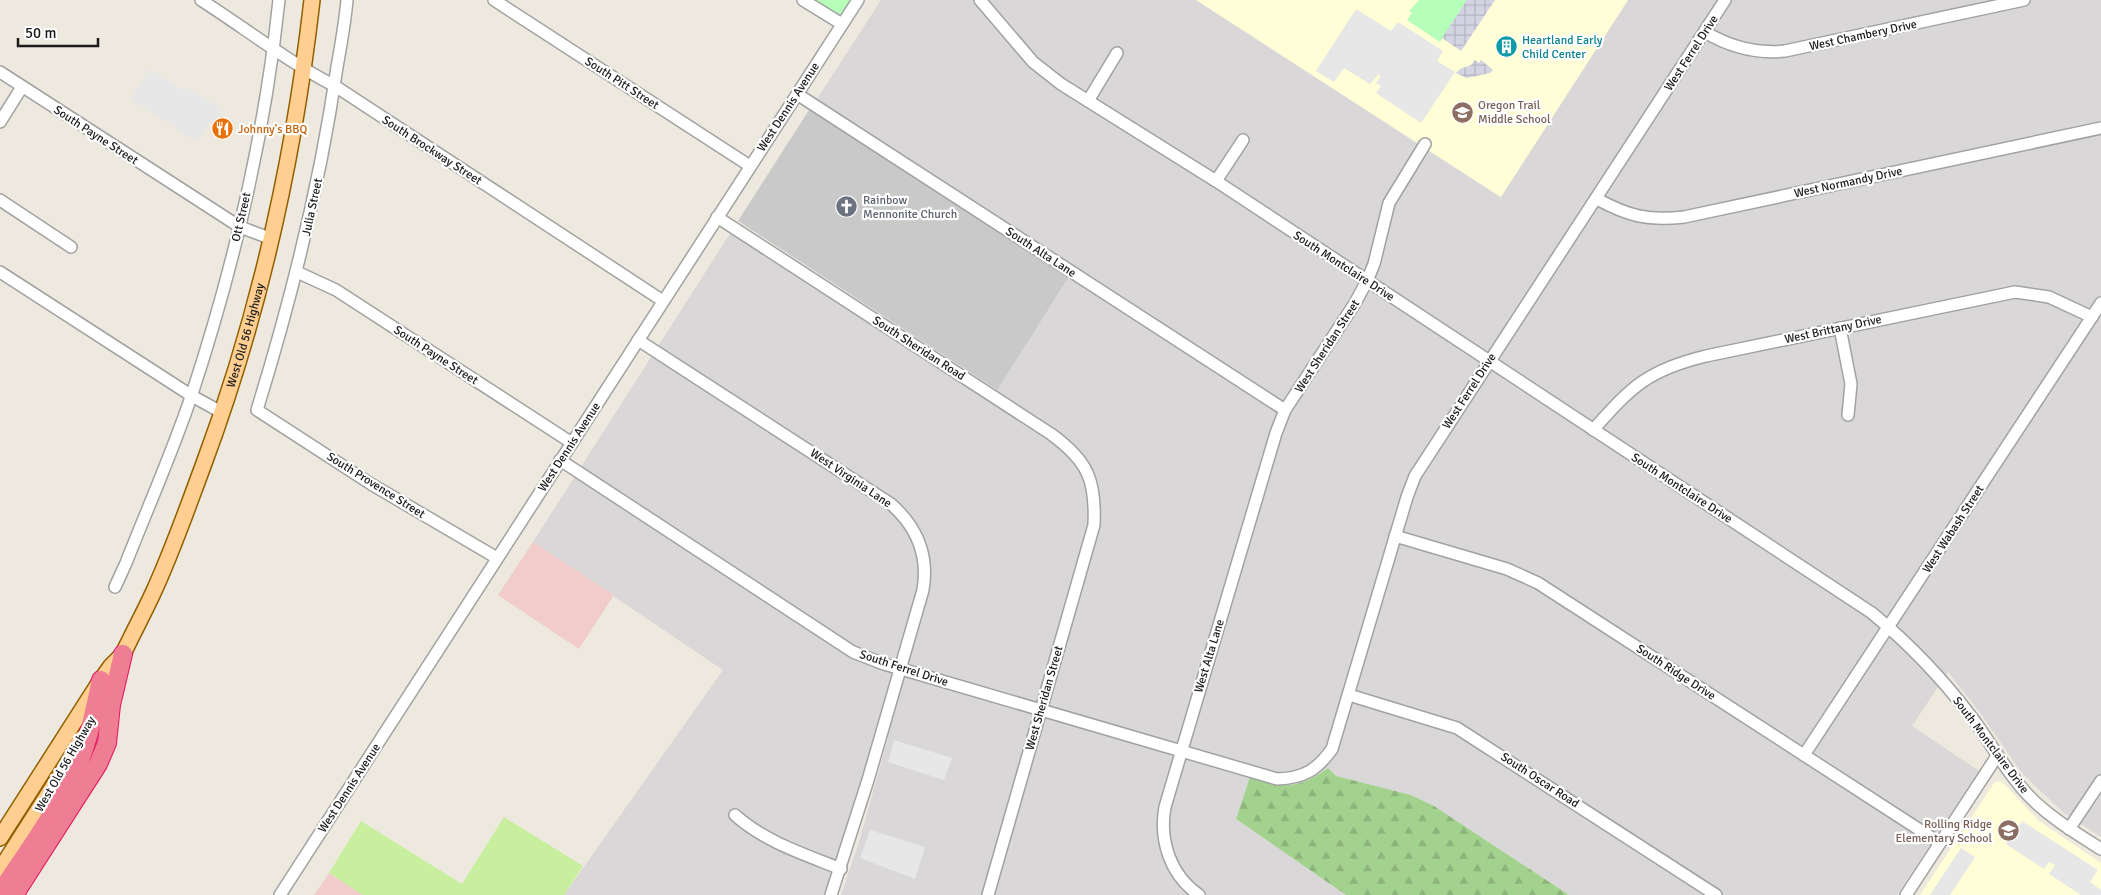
<svg xmlns="http://www.w3.org/2000/svg" width="2101" height="895" font-family="Signika,sans-serif">
<style>
.residential{fill:#d9d7d7}
.commercial{fill:#f1cccb}
.education{fill:#fffed6}
.religious{fill:#c9c9c9}
.grass{fill:#c7ef9e}
.forest{fill:url(#forest-firs)}
.park{fill:#b5ffba}
.parking{fill:#e7e7e7}
.plaza{fill:url(#plaza-grid)}
.lines{fill:none;stroke-linecap:round;stroke-linejoin:round}
.minor-casing{stroke:#a2a2a2;stroke-width:14}
.major-casing{stroke:#915f00;stroke-width:18}
.highway-casing{stroke:#e5125d;stroke-width:20}
.minor{stroke:#fff;stroke-width:11}
.major{stroke:#ffcf92;stroke-width:15}
.highway{stroke:#ef7d93;stroke-width:18}
.labels{text-anchor:middle;stroke-width:4.5;stroke-linejoin:round;paint-order:stroke}
.street-label{font-size:12px;fill:#1b1b1b;stroke:#fff}
.culture-label{font-size:12px;fill:#0d838f;stroke:#fff;text-anchor:start}
.education-label{font-size:12px;fill:#785e54;stroke:#fff;text-anchor:start}
.food-label{font-size:12px;fill:#c56008;stroke:#fff;text-anchor:start}
.worship-label{font-size:12px;fill:#5b616d;stroke:#fff;text-anchor:start}
</style>
<defs>
<pattern id="forest-firs" width="22" height="20" patternUnits="userSpaceOnUse" patternTransform="scale(1.25)"><rect width="22" height="20" fill="#a3d28f"/><path d="M5 1l3.5 6h-7zM16 11l3.5 6h-7z" fill="#8cb47b"/></pattern>
<pattern id="plaza-grid" width="8" height="8" patternUnits="userSpaceOnUse" patternTransform="scale(1.25)"><rect width="8" height="8" fill="#d3d3e3"/><path d="M0 4h8M4 0v8" fill="none" stroke="#b5b5c2"/></pattern>
</defs>
<rect width="100%" height="100%" fill="#eee9df"/>
<!-- residential -->
<path class="residential" d="M 881,0 L 1196,0 L 1500,197 L 1628,0 L 2101,0 L 2101,837 L 2064,813 L 2036,787 L 2019,769 L 1981,714 L 1948,672 L 1912,726 L 1979,771 L 1897,895 L 1569,895 L 1434,806 L 1411,795 L 1336,776 L 1328,768 L 1305,782 L 1292,785 L 1277,786 L 1250,778 L 1236,819 L 1346,895 L 841,895 L 859,842 L 888,738 L 876,734 L 846,841 L 827,895 L 564,895 L 723,670 L 533,542 L 731,232 L 989,401 L 1076,267 L 817,99 Z"/>
<!-- commercial -->
<g class="commercial">
<path d="M 533,542 L 614,595 L 579,649 L 498,595 Z"/>
<path d="M 329,873 L 363,895 L 314,895 Z"/>
</g>
<!-- education -->
<g class="education">
<path d="M 1196,0 L 1628,0 L 1501,197 Z"/>
<path d="M 1998,781 L 2002,782 L 2039,821 L 2101,863 L 2101,895 L 1920,895 L 1994,783 Z"/>
</g>
<!-- religious -->
<path class="religious" d="M 809,110 L 1069,277 L 997,390 L 738,221 Z"/>
<!-- grass -->
<path class="grass" d="M 504,817 L 583,866 L 564,895 L 363,895 L 329,873 L 361,821 L 462,884 Z"/>
<!-- forest -->
<path class="forest" d="M 1328,768 L 1336,776 L 1411,795 L 1434,806 L 1569,895 L 1346,895 L 1236,819 L 1250,777 C 1285,788 1297,790 1328,768 Z"/>
<!-- park -->
<g class="park">
<path d="M 803,0 L 858,0 L 842,24 Z"/>
<path d="M 1419,0 L 1467,0 L 1440,42 L 1407,20 L 1412,13 L 1409,11 Z"/>
</g>
<!-- parking -->
<g class="parking">
<path d="M 1356,9 L 1391,31 L 1398,22 L 1443,51 L 1437,61 L 1455,72 L 1421,123 L 1376,93 L 1381,86 L 1376,83 L 1380,77 L 1379,74 L 1370,84 L 1344,68 L 1334,82 L 1316,71 Z"/>
<path d="M 150,69 L 184,91 L 186,88 L 223,109 L 213,125 L 210,122 L 197,142 L 131,99 Z"/>
<path d="M 894,740 L 952,758 L 944,780 L 888,762 Z"/>
<path d="M 2022,821 L 2098,870 L 2090,882 L 2101,890 L 2101,895 L 2081,895 L 2049,874 L 2055,865 L 2049,862 L 2044,869 L 2006,844 Z"/>
<path d="M 870,830 L 925,847 L 915,879 L 860,858 Z"/>
<path d="M 1961,848 L 1975,857 L 1950,895 L 1930,895 Z"/>
</g>
<!-- plaza -->
<g class="plaza">
<path d="M 1467,0 L 1495,0 L 1461,51 L 1442,38 Z"/>
<path d="M 1475,60 L 1479,63 L 1481,60 L 1493,70 L 1490,73 L 1467,78 L 1456,73 L 1460,69 L 1471,65 Z"/>
</g>
<g class="lines">
<defs>
<g id="minor">
<path d="M 201,0 C 246,29 287,61 335,86 L 663,301"/>
<path d="M 347,0 C 345,23 341,45 337,67 C 320,184 292,297 257,410 L 371,484 L 497,558"/>
<path d="M 494,0 L 750,166"/>
<path d="M 803,0 L 842,24"/>
<path d="M 980,0 L 1033,62 L 1061,84 L 1216,181 L 1872,613 C 1908,643 1941,677 1970,715 C 1990,741 2005,771 2028,795 C 2049,817 2076,833 2101,849"/>
<path d="M 1705,32 C 1730,47 1756,54 1785,51 L 2024,0"/>
<path d="M 0,72 L 240,227 L 272,239"/>
<path d="M 797,94 L 1285,410"/>
<path d="M 1088,101 L 1117,53"/>
<path d="M 0,122 L 22,87"/>
<path d="M 1216,181 L 1243,140"/>
<path d="M 1597,199 C 1628,216 1648,221 1684,217 L 2101,128"/>
<path d="M 0,200 L 71,247"/>
<path d="M 717,217 L 1051,434 C 1088,461 1096,480 1094,525 L 988,895"/>
<path d="M 0,272 L 192,396 L 221,412"/>
<path d="M 297,272 L 336,290 L 572,443"/>
<path d="M 1840,328 L 1851,384 L 1848,415"/>
<path d="M 638,340 L 891,504 C 917,527 929,555 923,590 L 868,780 L 831,895"/>
<path d="M 1593,430 C 1632,386 1648,370 1706,356 L 2015,292 L 2049,297 L 2092,317"/>
<path d="M 560,460 L 853,652 L 884,664 L 1277,779 C 1304,778 1317,770 1332,749 L 1407,497 L 1415,476 L 1725,0"/>
<path d="M 1395,536 L 1507,569 L 1538,583 L 1940,843"/>
<path d="M 115,587 L 126,563 C 148,507 173,451 192,394 C 234,266 265,134 279,0"/>
<path d="M 1349,695 L 1457,728 L 1716,895"/>
<path d="M 1804,755 L 2101,303"/>
<path d="M 735,815 C 765,842 804,854 841,869"/>
<path d="M 2069,829 L 2101,781"/>
<path d="M 280,895 L 858,0"/>
<path d="M 1199,895 C 1170,875 1159,840 1165,807 L 1276,433 L 1285,410 L 1355,303 L 1367,281 L 1374,264 L 1389,203 L 1425,144"/>
<path d="M 1906,895 L 1997,756"/>
</g>
<g id="major">
<path id="s1" d="M 118,665 C 129,640 142,617 153,593 C 172,552 187,509 203,466 C 259,316 294,159 312,0"/>
<path d="M 0,838 L 101,680 L 111,666 L 122,655"/>
<path d="M 0,870 L 63,771 L 81,739"/>
</g>
<g id="highway">
<path d="M 0,893 C 25,855 53,817 73,776 C 88,746 94,712 101,680"/>
<path d="M 14,895 L 98,764 L 107,743 L 111,705 L 123,654"/>
</g>
</defs>
<!-- minor casing -->
<use href="#minor" class="minor-casing"/>
<!-- major casing -->
<use href="#major" class="major-casing"/>
<!-- highway casing -->
<use href="#highway" class="highway-casing"/>
<!-- minor -->
<use href="#minor" class="minor"/>
<!-- major -->
<use href="#major" class="major"/>
<!-- highway -->
<use href="#highway" class="highway"/>
</g>
<!-- icons -->
<defs>
<symbol id="building-disc" viewBox="-11 -11 22 22"><circle r="9.5" fill="#0f9aa8" stroke="#fff"/><path d="M-4-6H4V6H1V3H-1V6H-4ZM-2.5-4.3h1.7v1.8h-1.7ZM.8-4.3h1.7v1.8H.8ZM-2.5-1h1.7V.8h-1.7ZM.8-1h1.7V.8H.8Z" fill="#fff"/></symbol>
<symbol id="school-disc" viewBox="-11 -11 22 22"><circle r="9.5" fill="#8d6e63" stroke="#fff"/><path d="M0-5L7-2L0 1L-7-2ZM-4 1L0 2.5L4 1V4Q0 6-4 4Z" fill="#fff"/></symbol>
<symbol id="restaurant-disc" viewBox="-11 -11 22 22"><circle r="9.5" fill="#e8710a" stroke="#fff"/><path d="M-5-6h1v4h1v-4h1v4h1v-4h1v5L-1.5 .5V6h-2V.5L-5-1ZM5-6V6H3V1.5H1.5Q1.5-4 5-6Z" fill="#fff"/></symbol>
<symbol id="church-disc" viewBox="-11 -11 22 22"><circle r="9.5" fill="#6b7280" stroke="#fff"/><path d="M-1.2-6h2.4v3.5h3.3v2.4h-3.3V6h-2.4V-.1h-3.3v-2.4h3.3Z" fill="#fff"/></symbol>
</defs>
<g fill-rule="evenodd">
<use href="#building-disc" x="1494" y="34" width="25" height="25"/>
<use href="#school-disc" x="1450" y="100" width="25" height="25"/>
<use href="#restaurant-disc" x="210" y="116" width="25" height="25"/>
<use href="#church-disc" x="834" y="194" width="25" height="25"/>
<use href="#school-disc" x="1996" y="818" width="25" height="25"/>
</g>
<g class="labels">
<!-- street labels -->
<g class="street-label">
<text transform="translate(1863 35) rotate(-12)" y="4">West Chambery Drive</text>
<text transform="translate(1691 53) rotate(-57)" y="4">West Ferrel Drive</text>
<text transform="translate(622 83) rotate(33)" y="4">South Pitt Street</text>
<text transform="translate(788 107) rotate(-57)" y="4">West Dennis Avenue</text>
<text transform="translate(96 135) rotate(33)" y="4">South Payne Street</text>
<text transform="translate(432 150) rotate(33)" y="4">South Brockway Street</text>
<text transform="translate(1848 182) rotate(-12)" y="4">West Normandy Drive</text>
<text transform="translate(312 207) rotate(-78)" y="4">Julia Street</text>
<text transform="translate(241 217) rotate(-77)" y="4">Ott Street</text>
<text transform="translate(1041 252) rotate(33)" y="4">South Alta Lane</text>
<text transform="translate(1344 266) rotate(33)" y="4">South Montclaire Drive</text>
<text transform="translate(1833 329) rotate(-12)" y="4">West Brittany Drive</text>
<text dy="4" stroke="none"><textPath href="#s1" startOffset="354">West Old 56 Highway</textPath></text>
<text transform="translate(1327 346) rotate(-57)" y="4">West Sheridan Street</text>
<text transform="translate(919 348) rotate(33)" y="4">South Sheridan Road</text>
<text transform="translate(436 355) rotate(33)" y="4">South Payne Street</text>
<text transform="translate(1469 391) rotate(-57)" y="4">West Ferrel Drive</text>
<text transform="translate(569 447) rotate(-57)" y="4">West Dennis Avenue</text>
<text transform="translate(851 478) rotate(34)" y="4">West Virginia Lane</text>
<text transform="translate(376 485) rotate(32)" y="4">South Provence Street</text>
<text transform="translate(1682 488) rotate(33)" y="4">South Montclaire Drive</text>
<text transform="translate(1953 529) rotate(-57)" y="4">West Wabash Street</text>
<text transform="translate(1209 656) rotate(-73)" y="4">West Alta Lane</text>
<text transform="translate(904 668) rotate(18)" y="4">South Ferrel Drive</text>
<text transform="translate(1676 672) rotate(33)" y="4">South Ridge Drive</text>
<text transform="translate(1044 698) rotate(-74)" y="4">West Sheridan Street</text>
<text transform="translate(1991 745) rotate(53)" y="4">South Montclaire Drive</text>
<text transform="translate(65 764) rotate(-60)" y="4">West Old 56 Highway</text>
<text transform="translate(1540 780) rotate(33)" y="4">South Oscar Road</text>
<text transform="translate(349 788) rotate(-57)" y="4">West Dennis Avenue</text>
</g>
<!-- culture labels -->
<g class="culture-label">
<text x="1522" y="44">Heartland Early<tspan x="1522" dy="14">Child Center</tspan></text>
</g>
<!-- education labels -->
<g class="education-label">
<text x="1478" y="109">Oregon Trail<tspan x="1478" dy="14">Middle School</tspan></text>
<text x="1992" y="828" text-anchor="end">Rolling Ridge<tspan x="1992" dy="14">Elementary School</tspan></text>
</g>
<!-- food labels -->
<g class="food-label">
<text x="238" y="133">Johnny's BBQ</text>
</g>
<!-- worship labels -->
<g class="worship-label">
<text x="863" y="204">Rainbow<tspan x="863" dy="14">Mennonite Church</tspan></text>
</g>
</g>
<!-- scale -->
<path d="M18 38v8h80v-8" fill="none" stroke="#1b1b1b" stroke-width="2.5"/>
<text x="25" y="38" font-size="15" fill="#1b1b1b" stroke="#ffffff" stroke-width="4" paint-order="stroke">50 m</text>
</svg>
